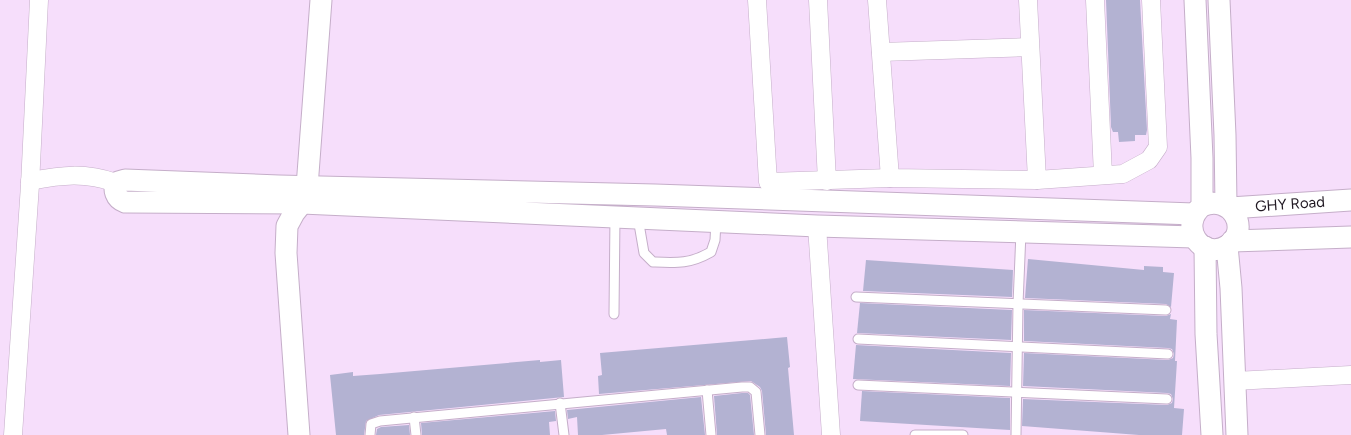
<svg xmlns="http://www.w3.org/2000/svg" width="1351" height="435" font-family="Figtree,sans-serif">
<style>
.building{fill:#b3b2d2}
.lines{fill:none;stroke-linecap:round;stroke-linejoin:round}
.service-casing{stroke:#c5aec9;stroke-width:11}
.minor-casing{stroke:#c5aec9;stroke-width:19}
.tertiary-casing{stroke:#c5aec9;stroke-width:23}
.service{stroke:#fff;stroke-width:9}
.minor{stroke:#fff;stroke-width:18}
.tertiary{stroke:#fff;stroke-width:21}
.labels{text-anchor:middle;stroke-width:4;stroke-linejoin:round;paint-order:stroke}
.street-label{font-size:15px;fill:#201822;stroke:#fff}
</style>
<rect width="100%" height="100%" fill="#f6defb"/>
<!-- building -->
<g class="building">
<path d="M 1106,0 L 1140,0 L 1147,130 L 1146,135 L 1135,135 L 1135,141 L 1119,142 L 1118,132 L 1113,132 L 1111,127 Z"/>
<path d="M 1028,259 L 1144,270 L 1144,266 L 1163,267 L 1163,272 L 1174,273 L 1171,307 L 1166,304 L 1025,298 Z"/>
<path d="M 866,260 L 1013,270 L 1012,297 L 863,291 Z"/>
<path d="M 860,303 L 1012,310 L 1011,340 L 857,333 Z"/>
<path d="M 1024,310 L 1166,316 L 1171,314 L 1170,319 L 1177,320 L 1175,361 L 1177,361 L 1174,408 L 1184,409 L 1182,435 L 1139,435 L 1022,426 L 1023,399 L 1167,405 L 1172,403 L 1173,399 L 1171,394 L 1167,393 L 1023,386 L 1024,353 L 1168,360 L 1173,358 L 1174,354 L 1172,349 L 1168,348 L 1024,341 Z"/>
<path d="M 787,337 L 790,367 L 788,368 L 794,435 L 766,435 L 762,391 L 760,387 L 751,381 L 599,394 L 598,376 L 602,375 L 600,353 Z"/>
<path d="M 856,345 L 1011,353 L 1010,386 L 853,379 Z"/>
<path d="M 540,360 L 540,362 L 561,360 L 564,397 L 379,415 L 366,421 L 364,435 L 336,435 L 330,375 L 353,372 L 353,376 L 380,374 Z"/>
<path d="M 862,391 L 1010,398 L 1010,430 L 860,421 Z"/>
<path d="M 742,393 L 748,393 L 750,395 L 754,435 L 717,435 L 714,396 Z"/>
<path d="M 701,397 L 705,435 L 667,435 L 666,429 L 602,435 L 578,435 L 577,417 L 568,419 L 567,410 Z"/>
<path d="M 555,411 L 556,421 L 549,422 L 550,435 L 422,435 L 421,423 Z"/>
<path d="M 409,425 L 410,435 L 376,435 L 377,429 L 381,427 Z"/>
</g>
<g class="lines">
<defs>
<g id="service">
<path d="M 638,218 L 644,253 L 653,262 C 677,263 690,264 711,252 L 715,240 L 716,221"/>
<path d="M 856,297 L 1166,310"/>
<path d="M 614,314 L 615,216"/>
<path d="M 858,339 L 1168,354"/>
<path d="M 858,385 L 1167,399"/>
<path d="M 707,390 L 711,435"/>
<path d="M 560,403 L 564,435"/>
<path d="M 414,417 L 416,435"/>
<path d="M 370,435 L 371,424 L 380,421 L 742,387 L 750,387 L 756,392 L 760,435"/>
<path d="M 915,435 L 963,435"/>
<path d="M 1016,435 L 1018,304 L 1021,232"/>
</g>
<g id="minor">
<path d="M 757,0 L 768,182 L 890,178"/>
<path d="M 818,0 L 827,181"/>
<path d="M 877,0 L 890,178 L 1037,180 L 1123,174 L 1149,160 L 1158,147 L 1151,0"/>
<path d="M 1028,0 L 1037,180"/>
<path d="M 1095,0 L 1103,175"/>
<path d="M 881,52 L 1030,47"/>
<path d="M 30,181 C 62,175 85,172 116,183"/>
<path d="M 817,226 L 831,435"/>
<path d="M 1235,381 L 1351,375"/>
<path d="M 13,435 L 30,185 L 39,0"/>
</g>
<g id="tertiary">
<path d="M 1195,0 L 1202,158 L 1202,206 C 1178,226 1201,261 1227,246 C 1252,230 1231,193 1202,206"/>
<path d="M 1219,0 L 1225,135 L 1226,205"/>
<path d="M 1230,208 L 1351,200"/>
<path d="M 1194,214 L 655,195 L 279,186 L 125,180 L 118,182 C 112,189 116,199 125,202 L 302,203 L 817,226 L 1194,237"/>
<path d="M 1232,241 L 1351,237"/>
<path d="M 1227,246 L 1231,288 L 1237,435"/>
<path d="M 1205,247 L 1206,334 L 1212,435"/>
<path d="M 299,435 L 286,253 L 287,226 L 294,213 L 302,203 L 307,187 L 321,0"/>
</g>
</defs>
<!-- service casing -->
<use href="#service" class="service-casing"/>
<!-- minor casing -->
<use href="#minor" class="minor-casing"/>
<!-- tertiary casing -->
<use href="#tertiary" class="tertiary-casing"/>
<!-- service -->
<use href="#service" class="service"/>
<!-- minor -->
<use href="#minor" class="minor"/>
<!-- tertiary -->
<use href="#tertiary" class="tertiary"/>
</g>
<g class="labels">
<!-- street labels -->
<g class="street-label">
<text transform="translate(1290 204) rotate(-4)" y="5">GHY Road</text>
</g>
</g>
</svg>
